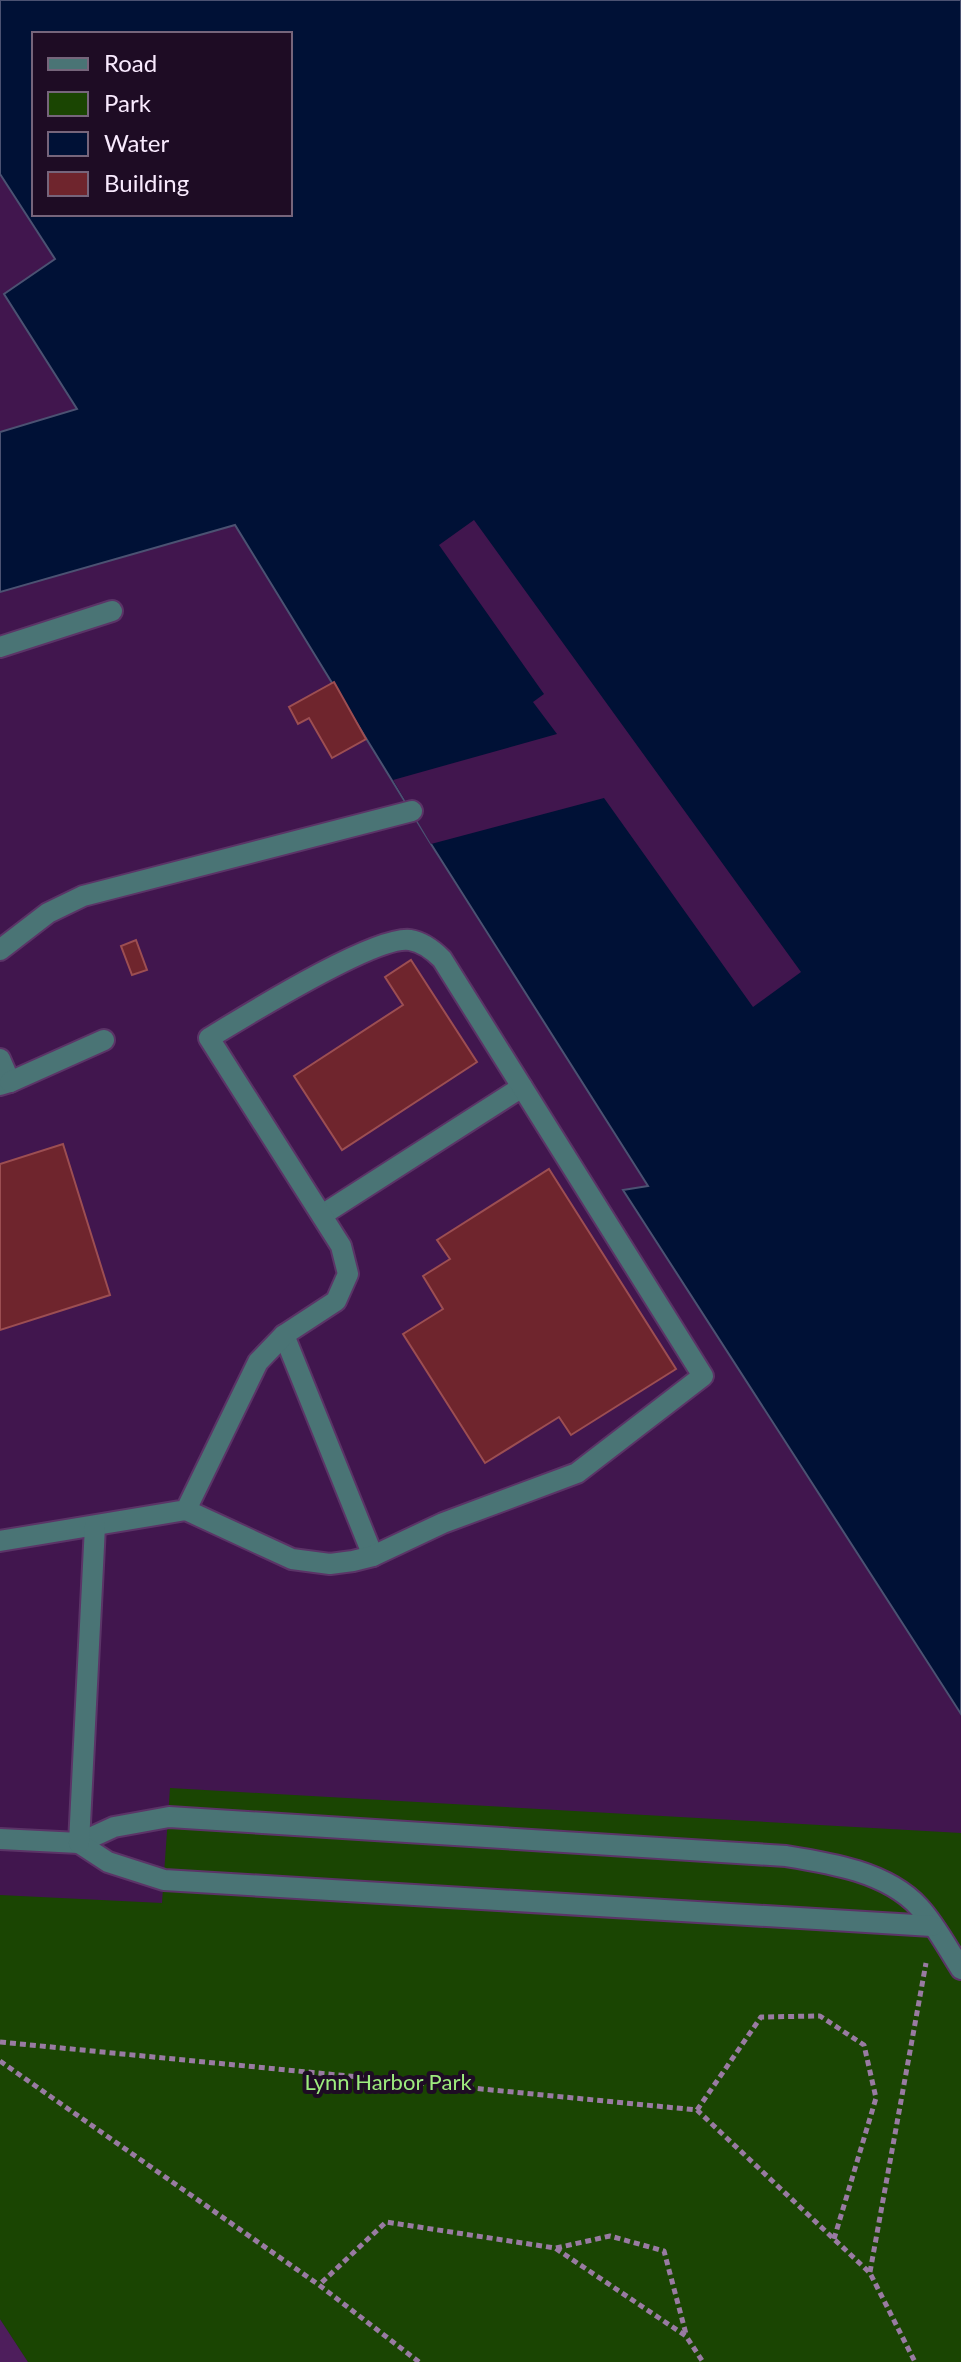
<svg xmlns="http://www.w3.org/2000/svg" width="961" height="2362" font-family="Lato,sans-serif">
<style>
.built{fill:#4e1e5c}
.green{fill:#1a4502}
.water{fill:#001136;stroke:#4b5272;stroke-width:2;fill-rule:evenodd}
.pier{fill:#41164e}
.building{fill:#6f252d;stroke:#9c4e52;stroke-width:2}
.lines{fill:none;stroke-linecap:round;stroke-linejoin:round}
.minor-casing{stroke:#5b3467;stroke-width:24}
.path{stroke:#997ba2;stroke-width:5;stroke-dasharray:6 4;stroke-linecap:butt}
.minor{stroke:#4a7475;stroke-width:20}
.labels{text-anchor:middle;stroke-width:8;stroke-linejoin:round;paint-order:stroke}
.park-label{font-size:22px;fill:#9deb7e;stroke:#1e0c24}
</style>
<rect width="100%" height="100%" fill="#41164e"/>
<!-- built -->
<path class="built" d="M 0,2319 L 28,2362 L 0,2362 Z"/>
<!-- green -->
<path class="green" d="M 170,1788 L 961,1833 L 961,2362 L 28,2362 L 0,2319 L 0,1895 L 162,1903 Z"/>
<!-- water -->
<path class="water" d="M 0,0 L 961,0 L 961,1714 L 623,1190 L 648,1186 L 431,844 L 235,525 L 0,592 L 0,432 L 77,409 L 4,294 L 55,259 L 0,174 ZM 34,34 L 290,34 L 290,214 L 34,214 Z"/>
<!-- pier -->
<path class="pier" d="M 474,520 L 801,972 L 753,1007 L 604,798 L 431,844 L 393,780 L 557,734 L 533,702 L 544,694 L 439,545 Z"/>
<!-- building -->
<g class="building">
<path d="M 334,682 L 366,739 L 332,758 L 309,718 L 298,724 L 289,707 Z"/>
<path d="M 136,940 L 147,970 L 132,975 L 121,946 Z"/>
<path d="M 411,960 L 477,1062 L 342,1150 L 294,1076 L 403,1005 L 385,977 Z"/>
<path d="M 63,1144 L 110,1295 L 0,1330 L 0,1164 Z"/>
<path d="M 549,1169 L 676,1369 L 571,1435 L 559,1417 L 485,1463 L 403,1334 L 443,1309 L 423,1276 L 450,1259 L 437,1240 Z"/>
</g>
<g class="lines">
<defs>
<g id="minor">
<path d="M 0,647 L 112,611"/>
<path d="M 0,950 L 48,913 L 83,896 L 412,811"/>
<path d="M 0,1059 L 10,1082 L 0,1085"/>
<path d="M 10,1082 L 104,1040"/>
<path d="M 322,1215 L 522,1087"/>
<path d="M 284,1335 L 373,1556"/>
<path d="M 0,1541 L 186,1510 L 292,1559 L 330,1564 L 353,1561 L 373,1556 L 443,1523 L 577,1473 L 703,1376 L 442,959 C 433,950 423,942 410,940 C 375,935 244,1017 209,1038 L 341,1246 L 348,1274 L 336,1301 L 284,1335 L 258,1362 L 186,1510"/>
<path d="M 0,1839 L 79,1843"/>
<path d="M 79,1843 L 114,1827 L 169,1817 L 786,1856 C 830,1863 887,1872 919,1907 C 935,1924 948,1949 961,1969"/>
<path d="M 79,1843 L 108,1862 L 164,1880 L 932,1926"/>
<path d="M 79,1843 L 95,1526"/>
</g>
</defs>
<!-- minor casing -->
<use href="#minor" class="minor-casing"/>
<!-- path -->
<g class="path">
<path d="M 0,2042 L 697,2110 L 870,2273 L 915,2362"/>
<path d="M 0,2061 L 319,2285"/>
<path d="M 697,2110 L 761,2017 L 820,2016 L 864,2045 L 876,2098 L 834,2239"/>
<path d="M 556,2248 L 610,2236 L 664,2251 L 686,2334"/>
<path d="M 870,2272 L 926,1963"/>
<path d="M 419,2362 L 319,2285 L 386,2222 L 555,2248 L 686,2336 L 703,2362"/>
</g>
<!-- minor -->
<use href="#minor" class="minor"/>
</g>
<g class="labels">
<!-- park labels -->
<g class="park-label">
<text x="388" y="2090">Lynn Harbor Park</text>
</g>
</g>
<!-- legend -->
<rect x="32" y="32" width="260" height="184" fill="#1e0c24" stroke="#76657b" stroke-width="2"/>
<rect x="48" y="58" width="40" height="12" fill="#4a7475" stroke="#76657b" stroke-width="2"/>
<text x="104" y="72" font-size="24" fill="#f9eafe">Road</text>
<rect x="48" y="92" width="40" height="24" fill="#1a4502" stroke="#76657b" stroke-width="2"/>
<text x="104" y="112" font-size="24" fill="#f9eafe">Park</text>
<rect x="48" y="132" width="40" height="24" fill="#001136" stroke="#76657b" stroke-width="2"/>
<text x="104" y="152" font-size="24" fill="#f9eafe">Water</text>
<rect x="48" y="172" width="40" height="24" fill="#6f252d" stroke="#76657b" stroke-width="2"/>
<text x="104" y="192" font-size="24" fill="#f9eafe">Building</text>
</svg>
